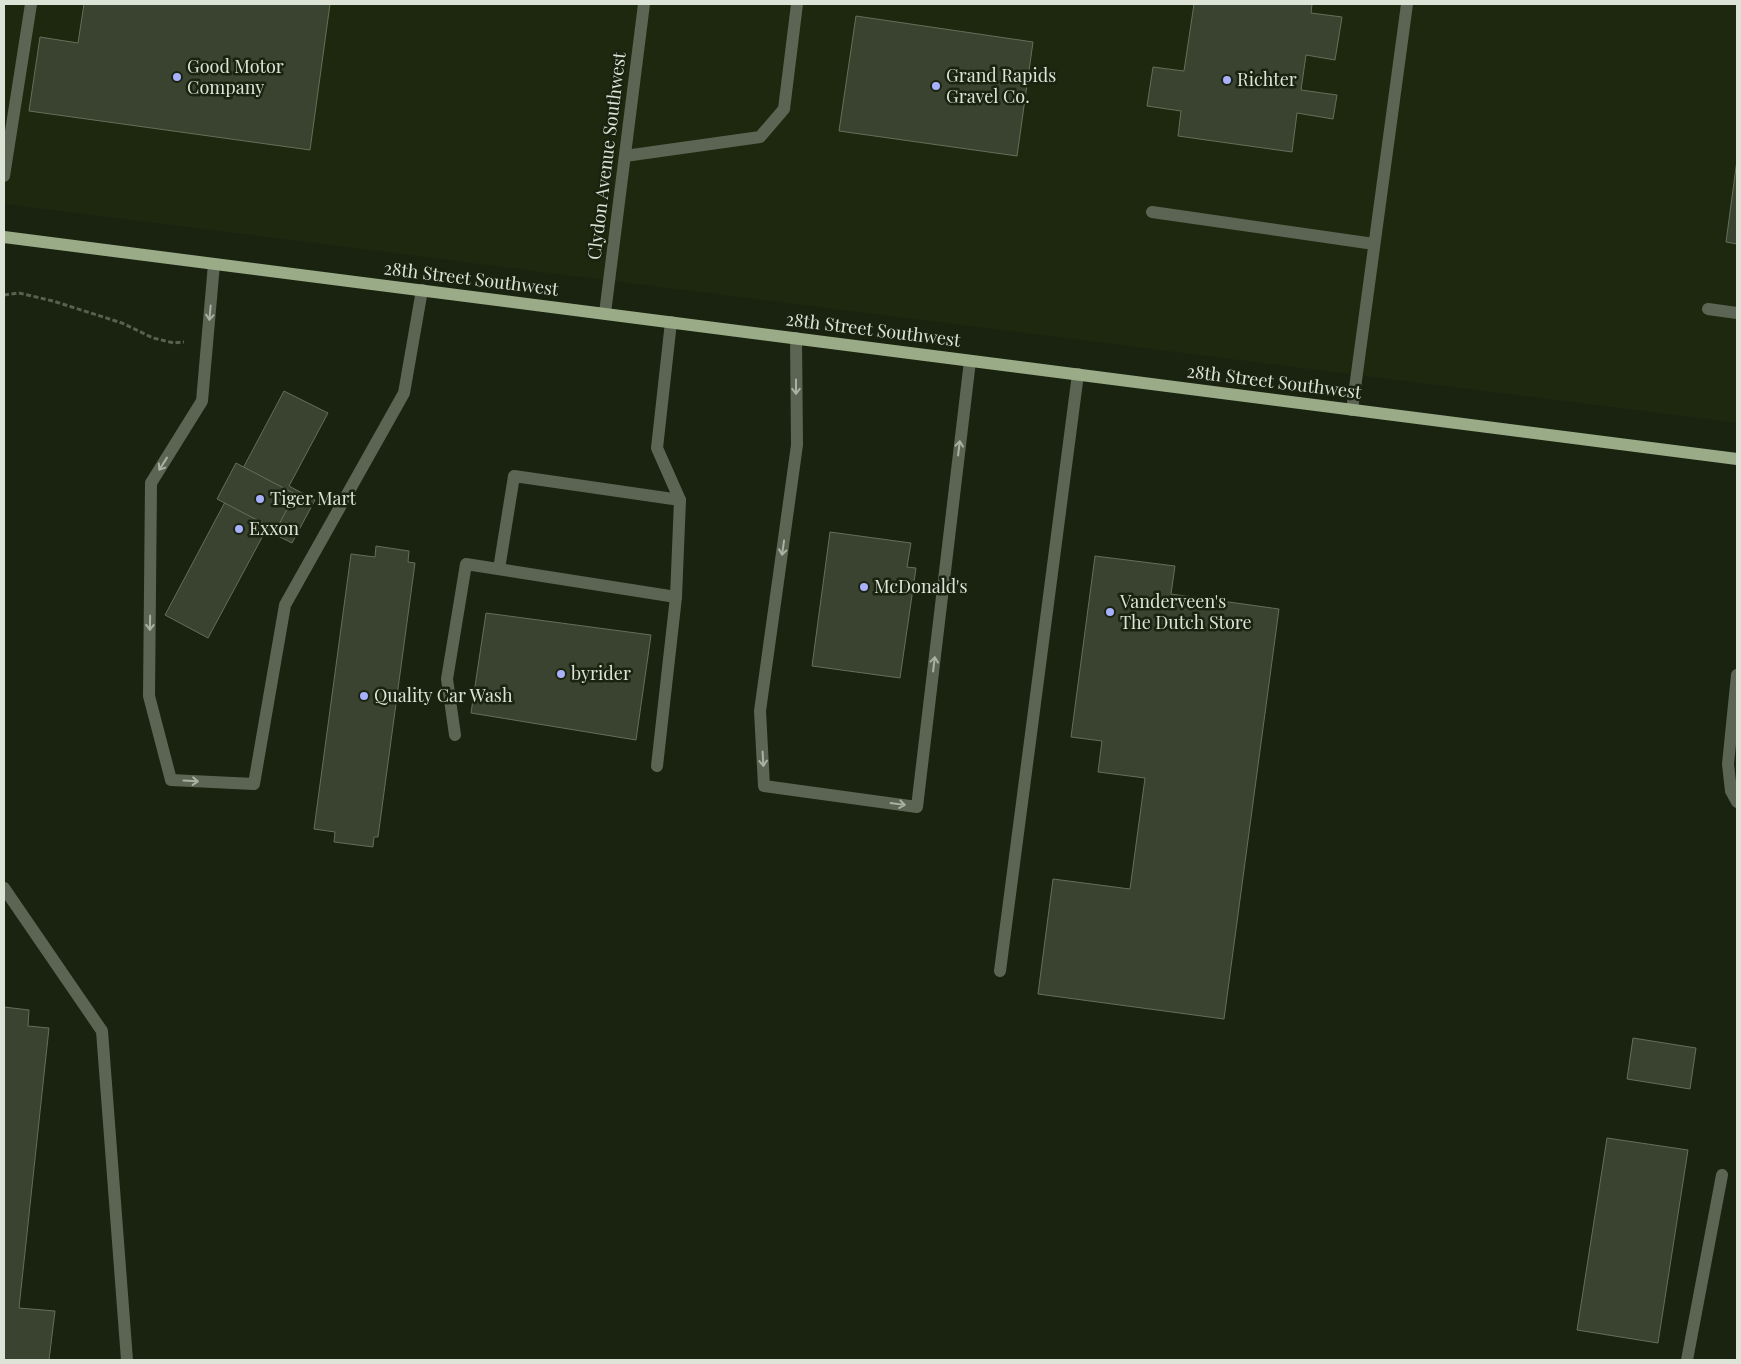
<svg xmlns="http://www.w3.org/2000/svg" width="1741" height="1364" font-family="'Playfair Display',serif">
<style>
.built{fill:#1e280f}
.building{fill:#3a432f;stroke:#646f59}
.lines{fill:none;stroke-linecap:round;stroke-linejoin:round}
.path{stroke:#586050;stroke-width:3;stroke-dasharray:5 2.5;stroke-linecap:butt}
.service{stroke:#5c6553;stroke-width:12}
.minor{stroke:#5c6553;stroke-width:12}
.primary{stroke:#9aab87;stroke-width:12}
.oneway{stroke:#a9b1a2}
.poi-dot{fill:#a7b1fc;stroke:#1a2210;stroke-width:2}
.labels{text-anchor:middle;stroke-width:5;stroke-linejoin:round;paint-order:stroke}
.poi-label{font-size:18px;fill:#dde3d7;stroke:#1a2210;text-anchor:start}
.street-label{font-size:18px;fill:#dde3d7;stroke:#1a2210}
</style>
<rect width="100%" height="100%" fill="#1a2210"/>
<!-- built -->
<path class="built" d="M 4,4 L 1737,4 L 1737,423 L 4,204 Z"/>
<!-- building -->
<g class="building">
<path d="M 84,4 L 330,4 L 310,150 L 29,111 L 40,37 L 78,43 Z"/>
<path d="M 1194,4 L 1312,4 L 1311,13 L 1342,17 L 1335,60 L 1306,55 L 1301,90 L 1337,95 L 1333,119 L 1297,113 L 1292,152 L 1178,136 L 1181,111 L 1147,106 L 1153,67 L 1184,71 Z"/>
<path d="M 856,16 L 1033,42 L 1017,156 L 839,131 Z"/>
<path d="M 1737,160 L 1737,244 L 1726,242 Z"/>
<path d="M 284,391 L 328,413 L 289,486 L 315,500 L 292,543 L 266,530 L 208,638 L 165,615 Z"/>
<path d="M 236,463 L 295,494 L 276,530 L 217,499 Z"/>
<path d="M 830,532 L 911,543 L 907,567 L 916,568 L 900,678 L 812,666 Z"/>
<path d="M 376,546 L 409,551 L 408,562 L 415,563 L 378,837 L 374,837 L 373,847 L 334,842 L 335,832 L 314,829 L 351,554 L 375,557 Z"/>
<path d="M 1095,556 L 1175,566 L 1171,594 L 1279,609 L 1224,1019 L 1038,994 L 1053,879 L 1130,889 L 1145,778 L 1098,772 L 1102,741 L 1071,737 Z"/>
<path d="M 486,613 L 651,635 L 636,740 L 471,713 Z"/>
<path d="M 4,1007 L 29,1010 L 28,1026 L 49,1028 L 19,1308 L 55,1311 L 49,1360 L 4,1360 Z"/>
<path d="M 1633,1038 L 1696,1048 L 1690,1089 L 1627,1079 Z"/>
<path d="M 1607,1138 L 1688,1150 L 1658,1343 L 1577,1330 Z"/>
</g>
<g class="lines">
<!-- path -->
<path class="path" d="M 4,295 L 19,293 L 53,301 L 122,323 L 153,338 L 174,343 L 184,342"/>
<!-- service -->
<g class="service">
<path d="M 625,156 L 760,137 L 784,109 L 797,4"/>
<path d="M 4,176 L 31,4"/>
<path d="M 1152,212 L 1374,244"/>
<path d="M 214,264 L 202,401 L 151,483 L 149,696 L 171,780 L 254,784 L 285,605 L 404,393 L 422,290"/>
<path d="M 1708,309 L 1737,313"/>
<path d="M 796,338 L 797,445 L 760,711 L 764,786 L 917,807 L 970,361"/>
<path d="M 1352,410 L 1407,4"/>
<path d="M 499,569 L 514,476 L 680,500"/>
<path d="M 1737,675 L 1728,764 L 1731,791 L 1737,802"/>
<path d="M 455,735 L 447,679 L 466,564 L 676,597"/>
<path d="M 657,766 L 676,597 L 680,500 L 657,448 L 671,322"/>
<path d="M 4,888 L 102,1031 L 127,1360"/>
<path d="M 1000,971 L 1078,374"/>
<path d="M 1687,1360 L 1722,1175"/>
</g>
<!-- minor -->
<path class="minor" d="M 605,313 L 644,4"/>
<!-- primary -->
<path class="primary" d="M 4,237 L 1737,459"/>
</g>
<!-- one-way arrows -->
<defs><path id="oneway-shaft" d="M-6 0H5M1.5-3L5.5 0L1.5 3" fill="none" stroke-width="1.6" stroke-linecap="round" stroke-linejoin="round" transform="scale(1.25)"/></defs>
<g class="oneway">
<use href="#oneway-shaft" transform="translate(210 313) rotate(95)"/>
<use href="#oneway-shaft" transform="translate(796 387) rotate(90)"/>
<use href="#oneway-shaft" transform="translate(959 448) rotate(-83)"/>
<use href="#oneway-shaft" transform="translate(163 464) rotate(122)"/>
<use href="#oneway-shaft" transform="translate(783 548) rotate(98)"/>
<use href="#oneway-shaft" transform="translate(150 623) rotate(91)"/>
<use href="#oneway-shaft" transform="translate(934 664) rotate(-83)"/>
<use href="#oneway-shaft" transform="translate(763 759) rotate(87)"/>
<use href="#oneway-shaft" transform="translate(191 781) rotate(3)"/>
<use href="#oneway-shaft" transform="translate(898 804) rotate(8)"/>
</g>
<!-- markers -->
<g class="poi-dot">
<circle cx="177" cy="77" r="5"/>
<circle cx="1227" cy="80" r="5"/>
<circle cx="936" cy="86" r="5"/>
<circle cx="260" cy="499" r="5"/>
<circle cx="239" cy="529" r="5"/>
<circle cx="864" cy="587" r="5"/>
<circle cx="1110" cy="612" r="5"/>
<circle cx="561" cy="674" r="5"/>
<circle cx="364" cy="696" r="5"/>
</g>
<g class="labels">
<!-- poi labels -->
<g class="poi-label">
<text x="187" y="73">Good Motor<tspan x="187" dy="21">Company</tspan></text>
<text x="946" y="82">Grand Rapids<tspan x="946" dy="21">Gravel Co.</tspan></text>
<text x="1237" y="86">Richter</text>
<text x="270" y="505">Tiger Mart</text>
<text x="249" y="535">Exxon</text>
<text x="874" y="593">McDonald's</text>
<text x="1120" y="608">Vanderveen's<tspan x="1120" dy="21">The Dutch Store</tspan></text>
<text x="571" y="680">byrider</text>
<text x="374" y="702">Quality Car Wash</text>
</g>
<!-- street labels -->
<g class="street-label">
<text transform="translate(607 156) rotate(-83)" y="6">Clydon Avenue Southwest</text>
<text transform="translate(471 279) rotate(7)" y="6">28th Street Southwest</text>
<text transform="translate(873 330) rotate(7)" y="6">28th Street Southwest</text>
<text transform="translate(1274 382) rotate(7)" y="6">28th Street Southwest</text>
</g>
</g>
<!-- border -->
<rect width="1741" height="1364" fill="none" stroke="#dde3d7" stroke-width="10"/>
</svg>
